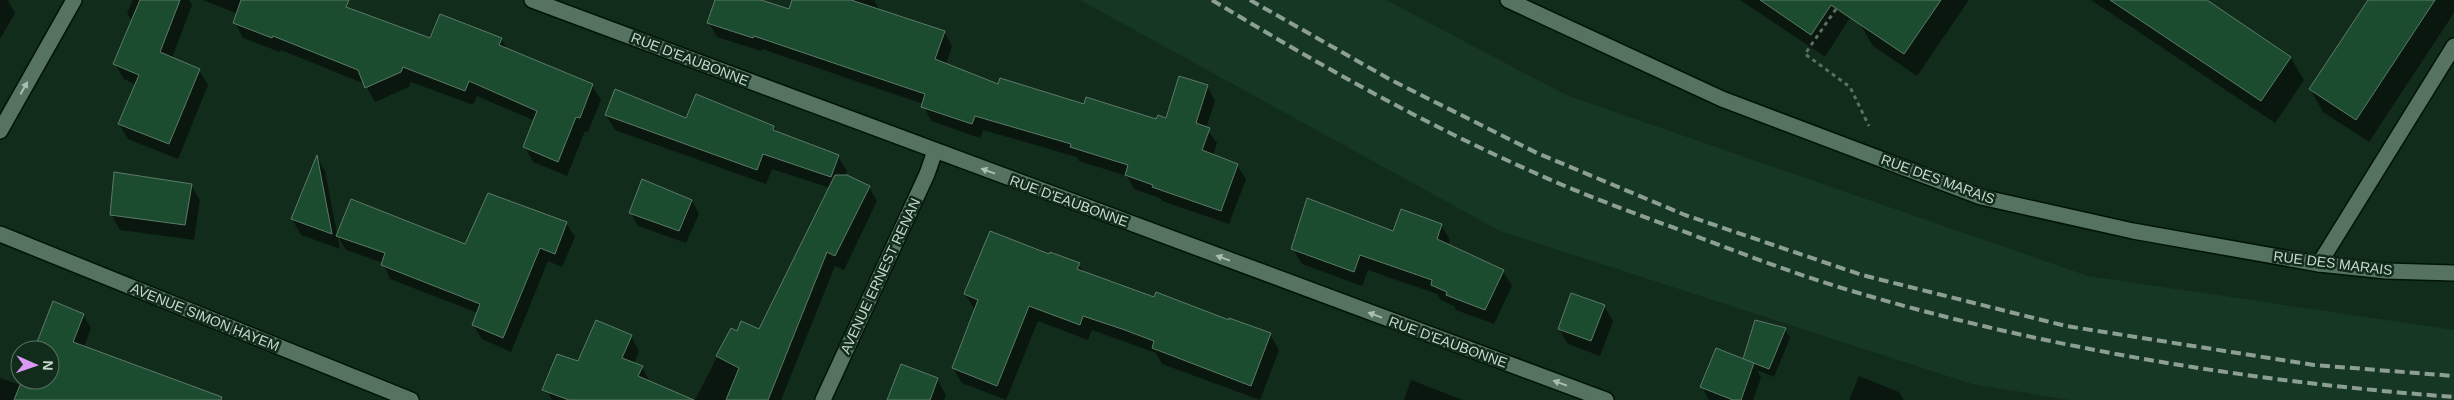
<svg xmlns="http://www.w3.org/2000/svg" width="2454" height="400" font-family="Helvetica,sans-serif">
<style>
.built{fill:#163724}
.shadow{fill:#0007}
.building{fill:#1b4c30;stroke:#5d7a67}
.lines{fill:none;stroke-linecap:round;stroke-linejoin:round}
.minor-casing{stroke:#001406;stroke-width:18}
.path{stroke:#5a7062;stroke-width:3;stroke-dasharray:4 4;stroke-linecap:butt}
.minor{stroke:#567260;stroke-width:15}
.rail{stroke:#8c9f92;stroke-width:4;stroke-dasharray:10 5;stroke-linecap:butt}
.oneway{fill:#acbeb2}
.labels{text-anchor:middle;stroke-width:5;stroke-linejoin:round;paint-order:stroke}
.street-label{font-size:14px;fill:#c8d8cd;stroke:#122c1c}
</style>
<rect width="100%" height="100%" fill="#122c1c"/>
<!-- built -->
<path class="built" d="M 1080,0 L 1386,0 L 1566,95 L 2088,276 L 2454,330 L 2454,400 L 2070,400 L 1972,384 L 1500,231 Z"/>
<!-- shadow -->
<g class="shadow">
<path d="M 0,0 L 8,0 L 15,13 L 0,39 Z"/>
<path d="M 133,0 L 189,0 L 192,5 L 172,58 L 199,70 L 208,85 L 178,159 L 128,139 L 119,124 L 136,85 L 124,79 L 115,64 L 132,22 L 127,13 Z"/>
<path d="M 203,0 L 323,0 L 431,39 L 501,39 L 507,49 L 592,85 L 601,100 L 588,132 L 585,131 L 567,176 L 533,162 L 525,147 L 535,121 L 477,96 L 473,105 L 411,82 L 409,87 L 375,102 L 365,84 L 281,50 L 280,52 L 243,38 L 235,23 L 238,14 Z"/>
<path d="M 716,0 L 757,0 L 790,11 L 793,0 L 874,0 L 880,11 L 944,32 L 952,46 L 946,64 L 999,85 L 1157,121 L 1167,120 L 1207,86 L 1215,101 L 1206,128 L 1217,143 L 1213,156 L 1237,165 L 1246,179 L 1229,224 L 1162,201 L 1160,198 L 1134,189 L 1127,176 L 1079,161 L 1077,157 L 983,130 L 980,138 L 931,121 L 923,104 L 762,49 L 761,51 L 717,37 L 709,23 Z"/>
<path d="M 1740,0 L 1845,0 L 1853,13 L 1825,57 Z"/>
<path d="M 1876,0 L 1969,0 L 1917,76 L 1873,46 L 1860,24 Z"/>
<path d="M 2091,0 L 2205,0 L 2291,58 L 2304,80 L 2275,123 Z"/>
<path d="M 2369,0 L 2454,0 L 2454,13 L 2369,142 L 2323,112 L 2310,89 Z"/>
<path d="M 606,115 L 774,127 L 777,132 L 838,156 L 847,171 L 845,176 L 869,187 L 877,201 L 844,270 L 835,266 L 781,400 L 695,400 L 731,330 L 738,333 L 760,331 L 830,188 L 772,169 L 766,184 L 615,130 Z"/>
<path d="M 317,157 L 325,171 L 340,249 L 301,235 L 292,219 Z"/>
<path d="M 191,185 L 200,200 L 194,240 L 120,230 L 111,214 Z"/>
<path d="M 692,201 L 699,214 L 686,243 L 638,226 L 631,213 Z"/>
<path d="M 566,223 L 575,237 L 562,267 L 548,261 L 511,352 L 482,339 L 473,325 L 478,313 L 390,279 L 383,263 L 346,250 L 338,236 L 466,246 Z"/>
<path d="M 1441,225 L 1450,240 L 1448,246 L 1503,271 L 1512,286 L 1494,324 L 1456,310 L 1454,306 L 1441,300 L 1437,294 L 1368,270 L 1362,286 L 1302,264 L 1293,249 Z"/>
<path d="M 1049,256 L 1079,264 L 1084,273 L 1154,299 L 1270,334 L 1279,350 L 1260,400 L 1162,364 L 1156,353 L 1092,330 L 1088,340 L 1038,321 L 1006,400 L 962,383 L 953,368 L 975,310 L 965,294 Z"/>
<path d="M 1604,306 L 1613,321 L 1600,356 L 1568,344 L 1559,329 Z"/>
<path d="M 83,315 L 91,328 L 84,347 L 182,400 L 0,400 L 0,378 L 21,385 L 23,380 L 50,380 L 50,350 L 35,350 Z"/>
<path d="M 1785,329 L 1790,338 L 1774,377 L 1757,370 L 1761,378 L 1753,400 L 1709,400 L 1702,387 L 1747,362 Z"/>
<path d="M 631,336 L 639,351 L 634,364 L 642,367 L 650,382 L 694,400 L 552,400 L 545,387 L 578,363 Z"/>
<path d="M 1859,376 L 1899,392 L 1904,400 L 1849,400 Z"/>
<path d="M 937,379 L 946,395 L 944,400 L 889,400 Z"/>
<path d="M 1411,380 L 1463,400 L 1404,400 Z"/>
</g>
<!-- building -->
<g class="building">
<path d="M 140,0 L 180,0 L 160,52 L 200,69 L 169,144 L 118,124 L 139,75 L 113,64 Z"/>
<path d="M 241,0 L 349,0 L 346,7 L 430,38 L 440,14 L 502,38 L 499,45 L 593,84 L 580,118 L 576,117 L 558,162 L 523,147 L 537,111 L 469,81 L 465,91 L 403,67 L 401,72 L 365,88 L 358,70 L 273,36 L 272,38 L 233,23 Z"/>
<path d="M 715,0 L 761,0 L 789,9 L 792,0 L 851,0 L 945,31 L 935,59 L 998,84 L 1000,78 L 1084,104 L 1086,97 L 1156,119 L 1158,115 L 1166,118 L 1179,76 L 1208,85 L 1196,123 L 1210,128 L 1202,150 L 1238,164 L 1221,211 L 1152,187 L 1153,185 L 1125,175 L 1128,165 L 1070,147 L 1071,144 L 975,116 L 972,124 L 921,107 L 925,94 L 754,36 L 753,38 L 707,23 Z"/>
<path d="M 1760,0 L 1941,0 L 1904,54 L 1831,5 L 1811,35 Z"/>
<path d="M 2110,0 L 2207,0 L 2291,57 L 2261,101 Z"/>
<path d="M 2368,0 L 2435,0 L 2356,120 L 2309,89 Z"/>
<path d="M 615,89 L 686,118 L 696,94 L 774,126 L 773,130 L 839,155 L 831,177 L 763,154 L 757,170 L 605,115 Z"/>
<path d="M 317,155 L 332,234 L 291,219 Z"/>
<path d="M 114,172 L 192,184 L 185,225 L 110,215 Z"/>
<path d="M 835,175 L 847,175 L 870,186 L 835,256 L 827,252 L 768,400 L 726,400 L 739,368 L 716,356 L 731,328 L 737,331 L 741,321 L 759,329 Z"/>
<path d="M 642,179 L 692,200 L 679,231 L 629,213 Z"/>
<path d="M 488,193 L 567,222 L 555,254 L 540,248 L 503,338 L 472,325 L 480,304 L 381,265 L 385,253 L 336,236 L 351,199 L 465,244 Z"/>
<path d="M 1307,198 L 1393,231 L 1401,209 L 1442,224 L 1437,239 L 1504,270 L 1485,310 L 1446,295 L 1447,292 L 1431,285 L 1432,280 L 1360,255 L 1354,272 L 1291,249 Z"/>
<path d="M 990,231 L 1049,254 L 1050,252 L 1080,263 L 1077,269 L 1154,297 L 1156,292 L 1229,320 L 1229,318 L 1271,333 L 1251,386 L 1152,348 L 1154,341 L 1122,329 L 1083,316 L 1080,325 L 1029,306 L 997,386 L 952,368 L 978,300 L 964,294 L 965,291 Z"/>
<path d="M 1571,293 L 1605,305 L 1591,341 L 1558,329 Z"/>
<path d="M 53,301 L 84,314 L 73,342 L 222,397 L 221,400 L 14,400 L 22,380 L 50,380 L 50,350 L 34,350 Z"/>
<path d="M 596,320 L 632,335 L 622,358 L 643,366 L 638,376 L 694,400 L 569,400 L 542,390 L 557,354 L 578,361 Z"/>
<path d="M 1755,320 L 1786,328 L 1769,369 L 1743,359 Z"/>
<path d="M 1716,348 L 1754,363 L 1741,400 L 1733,400 L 1700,387 Z"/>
<path d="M 901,364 L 938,378 L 930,400 L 887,400 Z"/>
</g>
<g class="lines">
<defs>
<g id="minor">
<path d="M 532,0 L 1606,400"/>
<path d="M 1508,0 L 1722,99 L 1981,197 L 2133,231 L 2319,264 L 2386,271 L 2454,273"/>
<path d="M 0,131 L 74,0"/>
<path d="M 0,234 L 411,400"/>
<path d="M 2319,264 L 2454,46"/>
<path d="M 823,400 L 927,174 L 935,151"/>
</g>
</defs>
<!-- minor casing -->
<use href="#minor" class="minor-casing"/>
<!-- path -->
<path class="path" d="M 1836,9 L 1805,54 L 1850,87 L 1869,126"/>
<!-- minor -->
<use href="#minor" class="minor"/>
<!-- rail -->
<g class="rail">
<path d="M 1212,0 C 1316,63 1422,123 1533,172 C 1581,194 1631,212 1680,230 C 1740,253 1800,276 1862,294 C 2054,350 2254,382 2454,397"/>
<path d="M 1250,0 L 1391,80 L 1537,153 L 1685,215 L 1862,275 L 2066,326 L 2314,365 L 2454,376"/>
</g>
</g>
<!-- one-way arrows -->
<defs><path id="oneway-solid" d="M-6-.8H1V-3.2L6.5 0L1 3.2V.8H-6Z" transform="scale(1.25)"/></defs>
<g class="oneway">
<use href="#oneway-solid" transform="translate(24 88) rotate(-61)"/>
<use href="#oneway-solid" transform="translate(988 171) rotate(-160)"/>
<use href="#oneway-solid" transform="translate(1223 258) rotate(-160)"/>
<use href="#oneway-solid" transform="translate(1375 315) rotate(-160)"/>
<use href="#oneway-solid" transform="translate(1560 383) rotate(-160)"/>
</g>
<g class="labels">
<!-- street labels -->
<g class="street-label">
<text transform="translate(690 59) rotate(21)" y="5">RUE D'EAUBONNE</text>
<text transform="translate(1938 179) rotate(20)" y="5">RUE DES MARAIS</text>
<text transform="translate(1069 201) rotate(20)" y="5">RUE D'EAUBONNE</text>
<text transform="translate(2333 263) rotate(7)" y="5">RUE DES MARAIS</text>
<text transform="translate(880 276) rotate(-65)" y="5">AVENUE ERNEST RENAN</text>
<text transform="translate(205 317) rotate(22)" y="5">AVENUE SIMON HAYEM</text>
<text transform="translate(1448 342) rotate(20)" y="5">RUE D'EAUBONNE</text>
</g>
</g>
<!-- north arrow -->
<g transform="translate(35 365) rotate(92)"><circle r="24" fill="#122c1c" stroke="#5b7163"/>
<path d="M0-4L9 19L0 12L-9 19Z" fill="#db99f6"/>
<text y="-8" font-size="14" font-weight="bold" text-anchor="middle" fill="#c8d8cd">N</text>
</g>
</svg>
